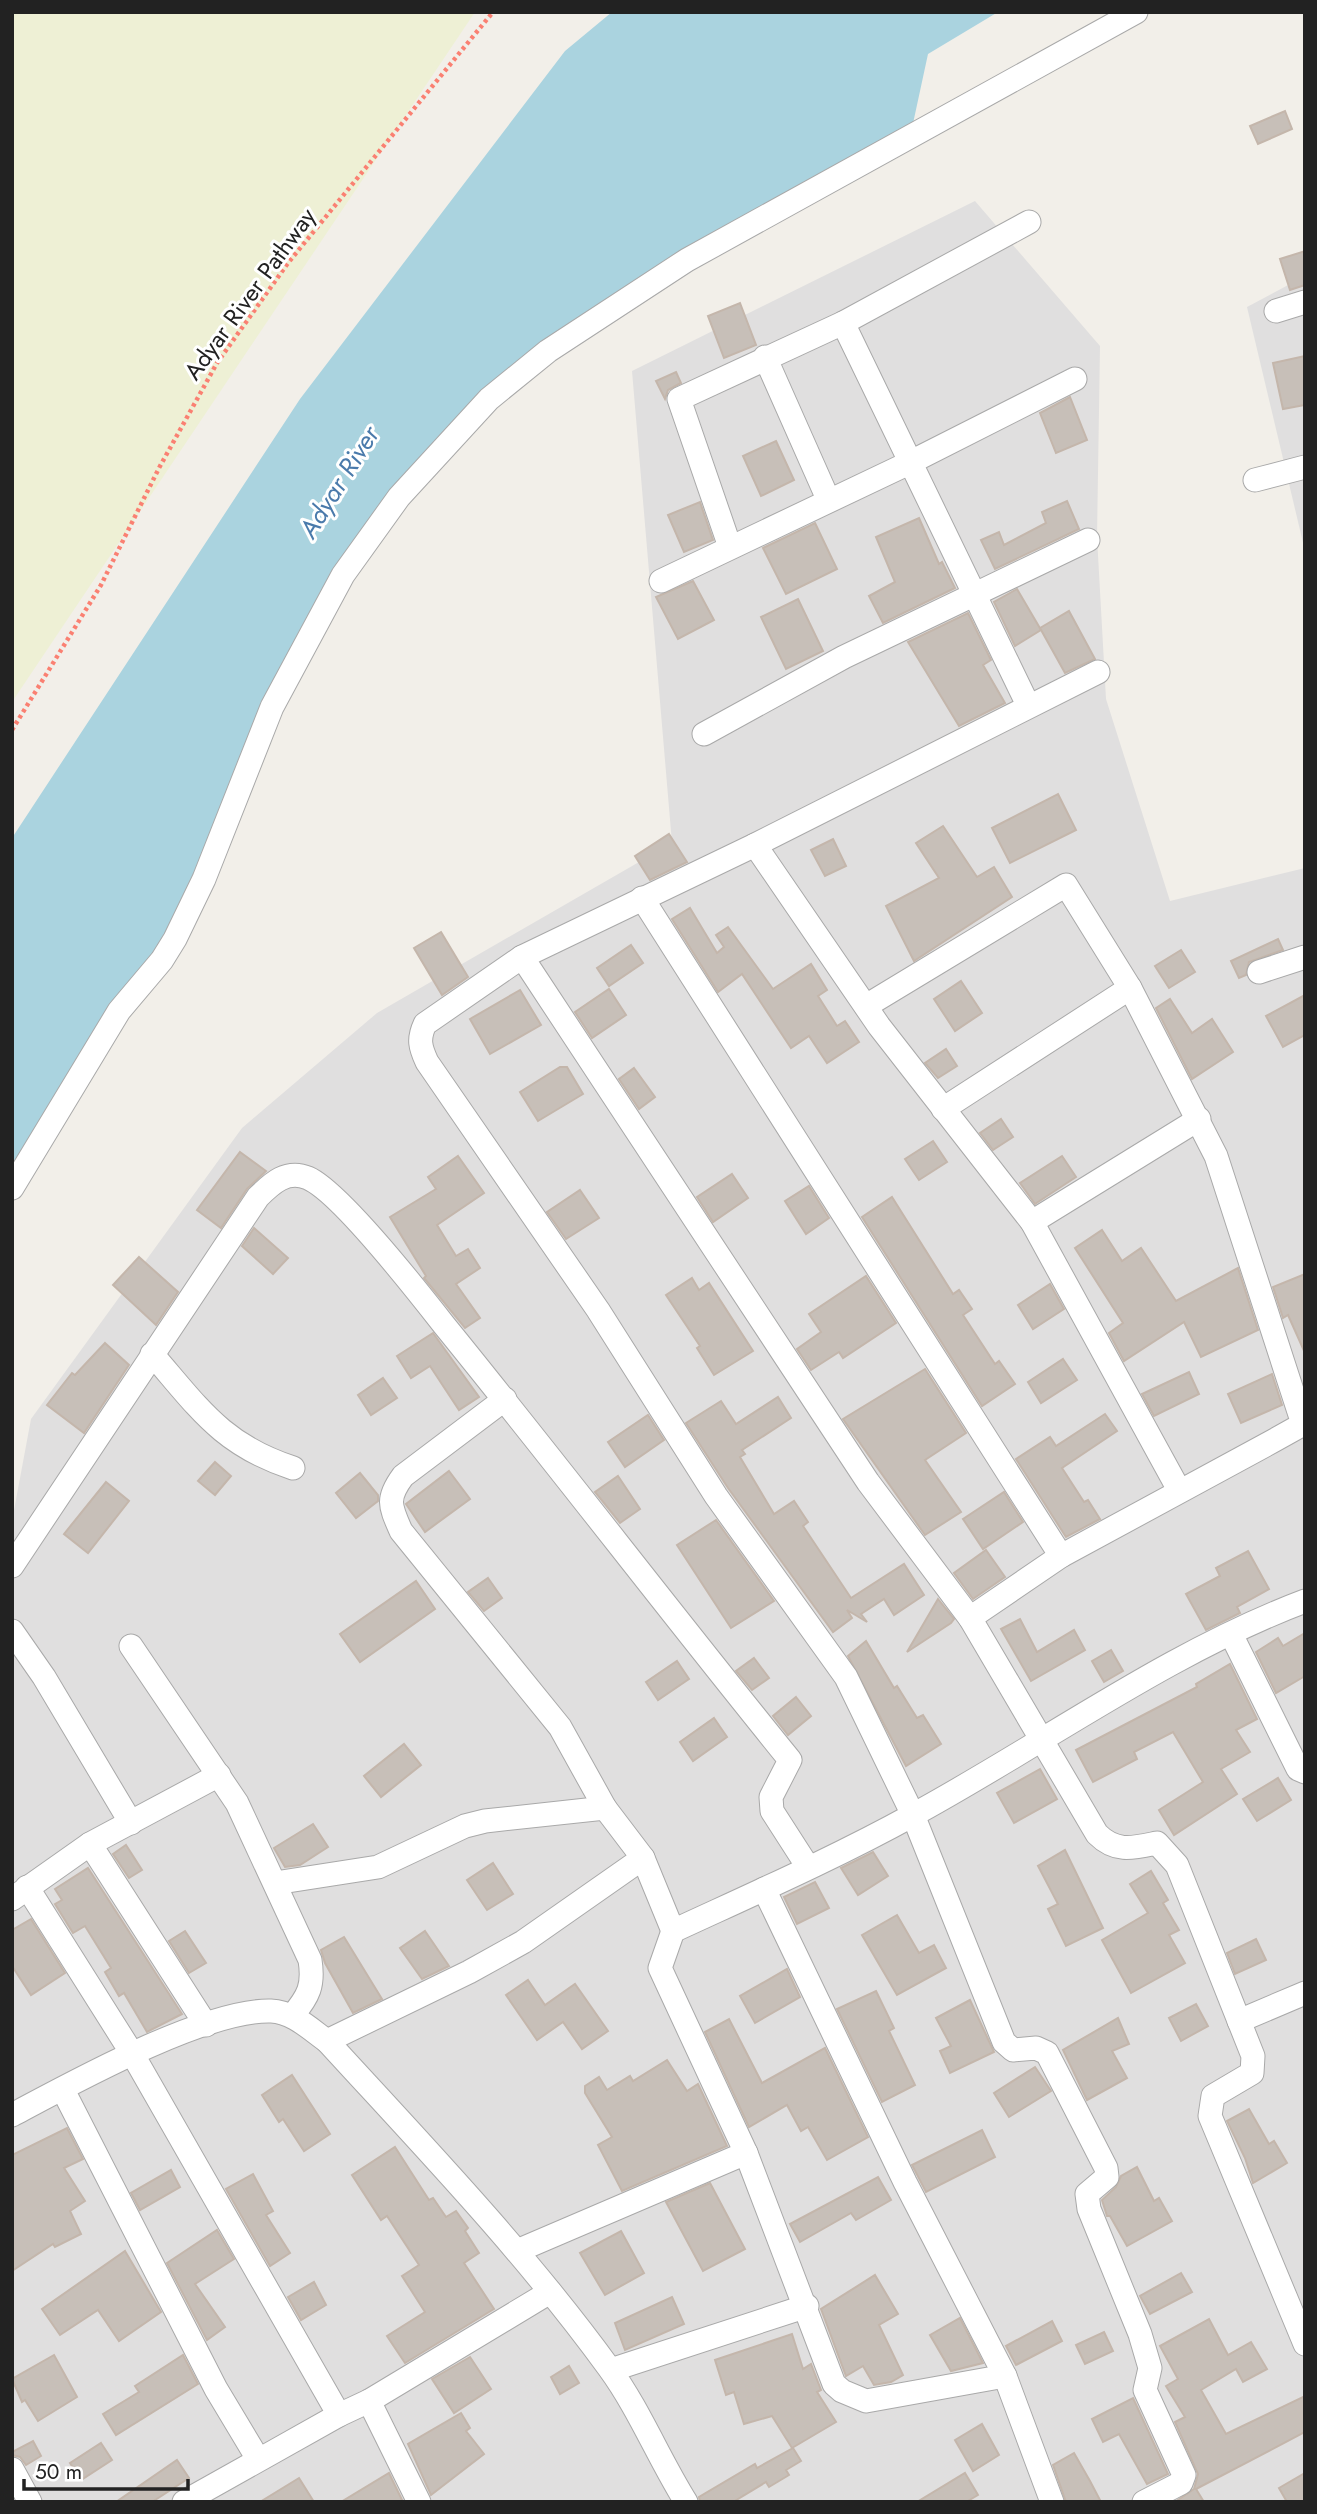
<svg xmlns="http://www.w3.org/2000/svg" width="1317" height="2514" font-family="Jost,sans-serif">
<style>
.residential{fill:#e0dfdf}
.farmland{fill:#eef0d5}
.water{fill:#aad3df}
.building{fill:#c7bfb8;stroke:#c4b6ab;stroke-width:2}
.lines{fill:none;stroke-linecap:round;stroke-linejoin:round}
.street-casing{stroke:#a9a9a9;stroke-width:25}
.path{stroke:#fa8072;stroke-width:4.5;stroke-dasharray:3.5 3.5;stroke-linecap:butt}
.street{stroke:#fff;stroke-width:23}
.labels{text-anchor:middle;stroke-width:6;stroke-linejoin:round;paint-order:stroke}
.street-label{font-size:24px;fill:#222;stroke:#fff}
.water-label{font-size:26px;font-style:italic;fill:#4a7aab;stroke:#fff}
</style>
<rect width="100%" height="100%" fill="#f2efe9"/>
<!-- residential -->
<g class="residential">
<path d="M 975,201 L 1100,346 L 1097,537 L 1106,699 L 1170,901 L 1305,868 L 1305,2502 L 12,2502 L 12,1521 L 31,1419 L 242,1128 L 377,1013 L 672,843 L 632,371 Z"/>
<path d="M 1305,276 L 1305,551 L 1247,307 Z"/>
</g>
<!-- farmland -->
<path class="farmland" d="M 12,12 L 475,12 L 12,702 Z"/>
<!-- water -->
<path class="water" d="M 612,12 L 998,12 L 928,54 L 909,142 L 729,237 L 484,401 L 327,601 L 136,1006 L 12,1196 L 12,838 L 300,399 L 565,51 Z"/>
<!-- building -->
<g class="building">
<path d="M 1285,111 L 1292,129 L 1258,144 L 1250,126 Z"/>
<path d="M 1305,251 L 1305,285 L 1290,290 L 1280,259 Z"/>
<path d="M 740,303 L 756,345 L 724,358 L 708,316 Z"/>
<path d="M 1305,356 L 1305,405 L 1283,409 L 1273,363 Z"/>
<path d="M 676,372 L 681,383 L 668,390 L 665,399 L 656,381 Z"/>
<path d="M 1070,397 L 1087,440 L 1056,453 L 1040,413 Z"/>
<path d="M 776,441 L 794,480 L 761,496 L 743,456 Z"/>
<path d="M 1067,501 L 1079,529 L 995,569 L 981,540 L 999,532 L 1004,545 L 1046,523 L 1042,512 Z"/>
<path d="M 700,502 L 713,540 L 684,552 L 668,515 Z"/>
<path d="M 919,518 L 939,564 L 942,562 L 955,588 L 883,623 L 869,596 L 895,582 L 876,537 Z"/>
<path d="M 815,523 L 837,569 L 786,594 L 763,548 Z"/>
<path d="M 693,581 L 714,620 L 678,639 L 656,597 Z"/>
<path d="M 1017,589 L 1041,630 L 1015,646 L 994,602 Z"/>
<path d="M 798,599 L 823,651 L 786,669 L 761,617 Z"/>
<path d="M 1069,611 L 1095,659 L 1065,673 L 1040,628 Z"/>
<path d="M 968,613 L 991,660 L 983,665 L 1005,703 L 959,726 L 908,642 Z"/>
<path d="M 1058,794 L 1076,830 L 1010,863 L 992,828 Z"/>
<path d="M 943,826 L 977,877 L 994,867 L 1012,897 L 914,961 L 886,906 L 939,878 L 916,843 Z"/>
<path d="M 669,834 L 687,862 L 650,880 L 635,856 Z"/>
<path d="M 833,839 L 846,866 L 825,876 L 811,850 Z"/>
<path d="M 690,908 L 717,953 L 724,947 L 716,935 L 728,927 L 773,989 L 811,964 L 827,990 L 818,996 L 837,1026 L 845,1021 L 859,1042 L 827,1063 L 809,1036 L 791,1048 L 742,974 L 718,992 L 672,919 Z"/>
<path d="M 441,932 L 468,977 L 442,995 L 414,948 Z"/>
<path d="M 1278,939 L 1283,950 L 1249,962 L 1246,975 L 1239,978 L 1231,961 Z"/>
<path d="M 631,945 L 643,963 L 609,986 L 597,968 Z"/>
<path d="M 1181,950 L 1195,972 L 1169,988 L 1155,966 Z"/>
<path d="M 961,981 L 982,1013 L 955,1031 L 934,999 Z"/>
<path d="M 609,989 L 626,1015 L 592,1038 L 575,1012 Z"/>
<path d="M 520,990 L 541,1025 L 490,1054 L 470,1019 Z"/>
<path d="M 1305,995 L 1305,1035 L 1283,1047 L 1266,1016 Z"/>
<path d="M 1170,999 L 1192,1033 L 1212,1019 L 1233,1052 L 1192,1079 L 1156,1008 Z"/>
<path d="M 946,1049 L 957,1066 L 938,1078 L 925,1063 Z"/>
<path d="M 560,1067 L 567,1067 L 583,1094 L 538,1121 L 520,1092 Z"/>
<path d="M 634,1068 L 655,1097 L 639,1109 L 619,1079 Z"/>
<path d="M 1001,1119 L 1013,1137 L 993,1150 L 980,1133 Z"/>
<path d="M 933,1141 L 947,1162 L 919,1180 L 905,1159 Z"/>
<path d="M 240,1152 L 266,1171 L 247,1189 L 221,1228 L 197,1210 Z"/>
<path d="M 458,1156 L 484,1193 L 437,1225 L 456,1256 L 468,1249 L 480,1268 L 456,1284 L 480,1318 L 465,1328 L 424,1278 L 426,1276 L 390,1217 L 436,1189 L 428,1177 Z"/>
<path d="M 1062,1156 L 1076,1177 L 1035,1204 L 1020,1183 Z"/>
<path d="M 732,1174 L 748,1198 L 713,1222 L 697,1197 Z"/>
<path d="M 809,1186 L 829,1218 L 806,1234 L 785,1201 Z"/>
<path d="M 580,1190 L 599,1218 L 566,1239 L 547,1212 Z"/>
<path d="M 892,1197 L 953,1294 L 959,1290 L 972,1309 L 963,1315 L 995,1364 L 999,1361 L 1015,1384 L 982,1406 L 862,1217 Z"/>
<path d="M 254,1228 L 288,1258 L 273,1274 L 242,1246 Z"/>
<path d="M 1102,1230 L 1122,1261 L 1141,1248 L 1176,1301 L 1238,1268 L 1258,1330 L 1201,1357 L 1184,1322 L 1124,1361 L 1109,1333 L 1123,1323 L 1075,1248 Z"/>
<path d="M 139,1257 L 178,1292 L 156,1325 L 113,1285 Z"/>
<path d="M 1305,1274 L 1305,1353 L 1288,1315 L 1283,1318 L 1273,1287 Z"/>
<path d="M 866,1276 L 896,1323 L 843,1358 L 839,1352 L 811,1370 L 797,1349 L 821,1332 L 809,1314 Z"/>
<path d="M 692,1278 L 699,1290 L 709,1283 L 753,1351 L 714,1375 L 697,1348 L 700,1346 L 666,1295 Z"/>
<path d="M 1050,1284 L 1064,1309 L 1033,1329 L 1018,1305 Z"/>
<path d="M 433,1333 L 479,1397 L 459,1410 L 430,1366 L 411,1378 L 397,1356 Z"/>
<path d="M 105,1343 L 129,1365 L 84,1433 L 47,1405 L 72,1373 L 75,1375 Z"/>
<path d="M 1063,1359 L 1077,1380 L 1041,1403 L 1028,1382 Z"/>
<path d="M 925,1369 L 966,1433 L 925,1460 L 961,1512 L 925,1535 L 843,1419 Z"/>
<path d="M 1189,1372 L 1199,1394 L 1154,1416 L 1142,1394 Z"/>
<path d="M 1272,1374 L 1282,1405 L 1241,1423 L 1228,1394 Z"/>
<path d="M 383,1378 L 397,1398 L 371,1415 L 358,1395 Z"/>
<path d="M 778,1397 L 791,1418 L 742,1450 L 745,1454 L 740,1457 L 774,1514 L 794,1501 L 808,1522 L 803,1526 L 851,1598 L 904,1564 L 924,1595 L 894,1615 L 884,1599 L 861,1614 L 867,1622 L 847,1610 L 852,1618 L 833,1632 L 728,1488 L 686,1423 L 721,1401 L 736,1424 Z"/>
<path d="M 1105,1414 L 1117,1431 L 1062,1468 L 1084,1502 L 1088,1500 L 1100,1519 L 1066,1537 L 1016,1459 L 1050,1437 L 1056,1446 Z"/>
<path d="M 648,1415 L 664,1440 L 625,1467 L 608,1442 Z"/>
<path d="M 215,1462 L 231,1476 L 215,1495 L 198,1481 Z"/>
<path d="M 449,1471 L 470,1499 L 425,1532 L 406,1504 Z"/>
<path d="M 360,1473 L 378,1495 L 378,1501 L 356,1518 L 336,1493 Z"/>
<path d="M 618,1476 L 640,1509 L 620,1523 L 595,1492 Z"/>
<path d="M 106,1482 L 129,1501 L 88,1553 L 64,1534 Z"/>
<path d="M 1004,1492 L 1023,1522 L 983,1549 L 963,1519 Z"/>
<path d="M 716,1520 L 774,1601 L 731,1628 L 677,1545 Z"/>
<path d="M 986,1550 L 1005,1577 L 973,1599 L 954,1573 Z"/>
<path d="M 1248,1551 L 1269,1589 L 1237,1607 L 1240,1613 L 1206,1630 L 1186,1594 L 1220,1576 L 1216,1568 Z"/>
<path d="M 488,1578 L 502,1598 L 484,1611 L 468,1592 Z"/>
<path d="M 416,1581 L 435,1609 L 360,1662 L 340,1634 Z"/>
<path d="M 938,1599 L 954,1619 L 951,1623 L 907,1652 Z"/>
<path d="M 1020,1619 L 1037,1652 L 1074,1630 L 1085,1650 L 1031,1681 L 1001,1629 Z"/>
<path d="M 1305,1633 L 1305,1676 L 1276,1693 L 1256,1652 L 1278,1638 L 1283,1646 Z"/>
<path d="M 866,1641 L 894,1688 L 897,1686 L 917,1718 L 923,1715 L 941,1744 L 906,1766 L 848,1656 Z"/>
<path d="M 1111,1650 L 1123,1671 L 1104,1682 L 1092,1661 Z"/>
<path d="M 754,1658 L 769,1678 L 752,1690 L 736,1671 Z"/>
<path d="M 677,1661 L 689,1679 L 658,1700 L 646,1682 Z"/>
<path d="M 1230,1664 L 1257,1719 L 1236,1730 L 1250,1752 L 1221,1769 L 1237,1794 L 1174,1835 L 1159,1810 L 1203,1782 L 1173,1732 L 1134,1752 L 1137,1759 L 1093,1782 L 1076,1750 L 1197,1687 L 1196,1684 Z"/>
<path d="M 796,1697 L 811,1716 L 788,1735 L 773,1716 Z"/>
<path d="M 714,1718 L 727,1737 L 693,1761 L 680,1742 Z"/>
<path d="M 404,1744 L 421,1765 L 381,1797 L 364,1776 Z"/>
<path d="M 1040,1769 L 1057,1799 L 1014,1823 L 997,1793 Z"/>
<path d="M 1278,1778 L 1291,1800 L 1257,1821 L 1243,1799 Z"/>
<path d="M 313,1824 L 328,1847 L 300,1865 L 285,1867 L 274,1848 Z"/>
<path d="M 126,1845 L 142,1870 L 129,1878 L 113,1854 Z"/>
<path d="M 1065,1850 L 1103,1928 L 1066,1946 L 1048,1909 L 1058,1904 L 1038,1866 Z"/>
<path d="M 873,1852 L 888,1876 L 858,1895 L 841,1868 Z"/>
<path d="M 493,1863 L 513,1894 L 487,1910 L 467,1880 Z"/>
<path d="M 88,1868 L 182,2014 L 147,2032 L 124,1993 L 119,1996 L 105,1972 L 111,1968 L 85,1926 L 73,1933 L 55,1904 L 62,1900 L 55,1889 Z"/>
<path d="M 1151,1871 L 1168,1900 L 1163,1903 L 1179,1930 L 1169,1935 L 1185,1963 L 1131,1993 L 1102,1940 L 1148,1913 L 1130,1884 Z"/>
<path d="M 815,1882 L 829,1908 L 797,1924 L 784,1897 Z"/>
<path d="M 897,1915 L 919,1953 L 934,1945 L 946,1968 L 897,1995 L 862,1935 Z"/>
<path d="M 31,1919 L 65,1973 L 31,1995 L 12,1966 L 12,1930 Z"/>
<path d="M 185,1931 L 206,1963 L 189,1973 L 169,1941 Z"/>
<path d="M 425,1931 L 449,1966 L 422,1979 L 400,1948 Z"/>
<path d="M 344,1937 L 382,1999 L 353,2013 L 325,1963 L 321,1950 Z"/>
<path d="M 1256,1939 L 1266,1960 L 1235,1974 L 1227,1953 Z"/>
<path d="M 787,1969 L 800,1997 L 755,2023 L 740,1996 Z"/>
<path d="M 528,1980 L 545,2005 L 575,1984 L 608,2031 L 582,2049 L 563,2022 L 537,2040 L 506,1995 Z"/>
<path d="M 876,1991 L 894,2028 L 889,2031 L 915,2085 L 882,2102 L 837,2009 Z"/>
<path d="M 970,2000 L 994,2052 L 950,2073 L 940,2051 L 951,2046 L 936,2018 Z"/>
<path d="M 1196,2004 L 1208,2026 L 1181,2041 L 1169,2018 Z"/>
<path d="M 1118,2018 L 1129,2044 L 1112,2051 L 1127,2078 L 1087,2100 L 1063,2050 Z"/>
<path d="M 729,2019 L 762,2083 L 825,2048 L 868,2137 L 827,2160 L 808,2127 L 801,2131 L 787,2105 L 749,2127 L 705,2032 Z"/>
<path d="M 667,2060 L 687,2091 L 698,2084 L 727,2146 L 622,2191 L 598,2145 L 612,2137 L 585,2093 L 585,2086 L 599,2077 L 607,2090 L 630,2076 L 633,2081 Z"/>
<path d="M 1035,2067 L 1051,2091 L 1009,2117 L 994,2093 Z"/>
<path d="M 292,2075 L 330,2134 L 304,2151 L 283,2119 L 279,2122 L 262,2095 Z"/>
<path d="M 1249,2109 L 1269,2144 L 1274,2141 L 1287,2163 L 1253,2183 L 1245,2158 L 1227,2121 Z"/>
<path d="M 67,2128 L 83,2159 L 64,2168 L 85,2201 L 70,2211 L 81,2234 L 55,2247 L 53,2244 L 12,2271 L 12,2155 Z"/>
<path d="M 982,2130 L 995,2157 L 926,2192 L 912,2165 Z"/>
<path d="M 395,2147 L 429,2200 L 433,2198 L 446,2217 L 456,2211 L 468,2228 L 465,2231 L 479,2253 L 464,2263 L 494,2309 L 405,2363 L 387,2336 L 425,2312 L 402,2276 L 419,2265 L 387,2216 L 381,2220 L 352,2175 Z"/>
<path d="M 1137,2167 L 1154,2201 L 1159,2198 L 1172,2221 L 1127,2246 L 1110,2216 L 1107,2216 L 1102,2200 L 1116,2187 L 1121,2176 Z"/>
<path d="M 171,2170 L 180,2187 L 140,2210 L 131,2193 Z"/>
<path d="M 253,2174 L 273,2211 L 266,2215 L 290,2253 L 270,2266 L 226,2189 Z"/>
<path d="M 878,2177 L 891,2200 L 856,2220 L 851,2213 L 800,2242 L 790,2224 Z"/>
<path d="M 710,2183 L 745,2249 L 703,2271 L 666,2202 Z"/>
<path d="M 217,2230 L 234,2259 L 195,2284 L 225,2327 L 207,2340 L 167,2263 Z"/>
<path d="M 621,2231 L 644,2273 L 605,2295 L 580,2253 Z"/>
<path d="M 125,2251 L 161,2312 L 119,2341 L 98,2310 L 60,2335 L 42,2309 Z"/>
<path d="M 1181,2273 L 1192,2292 L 1150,2314 L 1140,2296 Z"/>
<path d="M 875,2275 L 898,2314 L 879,2325 L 903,2375 L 891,2382 L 874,2385 L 863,2366 L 846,2376 L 821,2309 Z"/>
<path d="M 314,2282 L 326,2305 L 301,2320 L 288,2297 Z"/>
<path d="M 672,2297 L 684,2324 L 625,2350 L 615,2323 Z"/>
<path d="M 960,2318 L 983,2363 L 951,2371 L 930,2335 Z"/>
<path d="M 1209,2319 L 1228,2355 L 1251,2342 L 1267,2369 L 1243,2382 L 1236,2369 L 1201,2390 L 1226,2434 L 1305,2396 L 1305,2432 L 1196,2489 L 1204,2502 L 1175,2502 L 1194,2489 L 1198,2474 L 1175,2422 L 1185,2417 L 1166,2386 L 1178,2379 L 1160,2346 Z"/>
<path d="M 1052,2321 L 1062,2341 L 1016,2365 L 1006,2346 Z"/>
<path d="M 1104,2332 L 1113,2351 L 1085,2364 L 1076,2345 Z"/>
<path d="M 792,2334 L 803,2369 L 811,2364 L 821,2390 L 817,2392 L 836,2422 L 792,2448 L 772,2416 L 744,2424 L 734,2392 L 726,2395 L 715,2360 Z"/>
<path d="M 54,2355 L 77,2397 L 38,2421 L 25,2400 L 22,2402 L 12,2379 Z"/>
<path d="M 183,2355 L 198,2384 L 116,2435 L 103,2414 L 139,2392 L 135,2386 Z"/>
<path d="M 470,2357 L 491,2389 L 454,2413 L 432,2379 Z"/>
<path d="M 569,2366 L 579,2383 L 560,2394 L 551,2377 Z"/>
<path d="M 1133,2398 L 1168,2474 L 1147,2484 L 1119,2434 L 1103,2442 L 1092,2419 Z"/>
<path d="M 461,2413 L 470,2428 L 466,2431 L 484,2454 L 431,2495 L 408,2444 Z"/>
<path d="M 982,2424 L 999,2455 L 973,2471 L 955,2440 Z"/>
<path d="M 33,2441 L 41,2456 L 26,2465 L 20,2457 L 12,2455 L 12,2452 Z"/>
<path d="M 101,2443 L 112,2460 L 81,2480 L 70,2463 Z"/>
<path d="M 793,2448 L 801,2461 L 786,2470 L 789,2475 L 769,2487 L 766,2482 L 733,2502 L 700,2502 L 699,2497 L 755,2464 L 757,2468 Z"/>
<path d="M 1074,2453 L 1090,2481 L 1101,2502 L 1066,2502 L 1053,2465 Z"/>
<path d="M 177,2460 L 189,2478 L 152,2502 L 116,2502 Z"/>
<path d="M 389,2473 L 403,2502 L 341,2502 Z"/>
<path d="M 965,2473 L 978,2495 L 966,2502 L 917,2502 Z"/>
<path d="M 1305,2473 L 1305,2502 L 1287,2502 L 1279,2488 Z"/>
<path d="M 299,2478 L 314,2502 L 260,2502 Z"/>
</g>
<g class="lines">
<defs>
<g id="street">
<path d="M 1276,311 L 1305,302"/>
<path d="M 843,323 L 1028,705"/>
<path d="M 765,357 L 828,499"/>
<path d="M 1255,480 L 1305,467"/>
<path d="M 730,547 L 679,399 L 843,323 L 1029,222"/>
<path d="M 661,581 L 909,463 L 1075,379"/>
<path d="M 1098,672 L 755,845 L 522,957 L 425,1024 C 418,1039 420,1047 427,1062 L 598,1310 L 716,1496 L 846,1677 L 913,1815 L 1004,2042 L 1013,2050 L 1036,2048 L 1047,2053 L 1106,2168 L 1107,2177 L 1087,2194 L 1089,2209 L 1140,2334 L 1150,2368 L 1145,2390 L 1184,2475 L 1181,2483 L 1144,2502"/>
<path d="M 704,734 L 844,657 L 1088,540"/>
<path d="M 755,845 L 879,1026 L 1032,1222 L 1179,1490"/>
<path d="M 642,898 L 1061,1556"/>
<path d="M 522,957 L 868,1482 L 970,1618 L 1097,1834 C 1116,1853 1133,1848 1157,1843 L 1177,1865 L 1253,2056 L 1252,2073 L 1213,2096 L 1210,2116 L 1305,2344"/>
<path d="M 1259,972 L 1305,957"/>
<path d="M 866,1006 L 1066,885 L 1130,988 L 943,1109"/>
<path d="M 12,1188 L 119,1011 L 162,960 L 175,939 L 204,879 L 272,707 L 343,575 L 399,497 L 489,399 L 548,351 L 687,260 L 1136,12"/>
<path d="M 1032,1222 L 1199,1119"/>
<path d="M 152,1354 C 199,1408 222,1445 293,1468"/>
<path d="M 505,1399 L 403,1476 C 386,1499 390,1506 401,1531 L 560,1727 L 605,1808 L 643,1858 L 673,1931"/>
<path d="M 12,1566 L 258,1197 C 272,1183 287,1169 308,1178 C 340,1192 419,1293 444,1325 C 561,1469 673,1616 790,1760 L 771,1797 L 772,1811 L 808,1867"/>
<path d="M 970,1618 L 1061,1556 L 1273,1441 L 1298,1427 L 1302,1421 L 1216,1156 L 1130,988"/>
<path d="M 12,1631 L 44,1677 L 131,1823"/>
<path d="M 1231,1634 L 1298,1769 L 1305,1772"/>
<path d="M 131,1646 L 237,1803 L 310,1960 C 314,1985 309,1996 292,2016"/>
<path d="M 90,1844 L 206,2025"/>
<path d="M 275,1883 L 378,1867 L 465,1826 L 485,1821 L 605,1808"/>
<path d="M 27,1887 L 133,2055 L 339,2415"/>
<path d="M 764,1889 L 905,2182 L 1005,2376 L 1052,2502"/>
<path d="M 12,1899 L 90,1844 L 219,1775"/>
<path d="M 1239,2021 L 1305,1993"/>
<path d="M 327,2041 L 469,1972 L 523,1942 L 643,1858"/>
<path d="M 63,2090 L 216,2389 L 258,2459"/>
<path d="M 12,2115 C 72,2083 206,2009 271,2011 C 293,2012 310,2029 327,2041 C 424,2147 524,2251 609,2368 C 639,2409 659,2459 686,2502"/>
<path d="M 517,2251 L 746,2153"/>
<path d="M 611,2370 L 807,2306"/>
<path d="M 1005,2376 L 866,2401 L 842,2391 L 834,2384 L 746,2153 L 660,1968 L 673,1931 C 753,1894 835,1858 913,1815 C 1042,1745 1167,1653 1305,1601"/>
<path d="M 369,2401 L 419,2502"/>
<path d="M 12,2469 L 30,2502"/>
<path d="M 184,2502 L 339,2415 L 369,2401 L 550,2292"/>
</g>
</defs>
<!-- street casing -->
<use href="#street" class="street-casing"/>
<!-- path -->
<path class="path" d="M 12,730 L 101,585 L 159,468 L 217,363 L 288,263 L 493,12"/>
<!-- street -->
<use href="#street" class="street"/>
</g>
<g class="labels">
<!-- street labels -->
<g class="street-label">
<text transform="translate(250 294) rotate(-54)" y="8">Adyar River Pathway</text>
</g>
<!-- water labels -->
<g class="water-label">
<text transform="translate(339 482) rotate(-58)" y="9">Adyar River</text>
</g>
</g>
<!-- border -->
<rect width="1317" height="2514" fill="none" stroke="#222222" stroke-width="28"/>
<!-- scale -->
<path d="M24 2479v10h164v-10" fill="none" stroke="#222222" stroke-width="3.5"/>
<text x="35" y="2479" font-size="21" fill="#222222" stroke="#ffffff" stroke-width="5" paint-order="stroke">50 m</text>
</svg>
